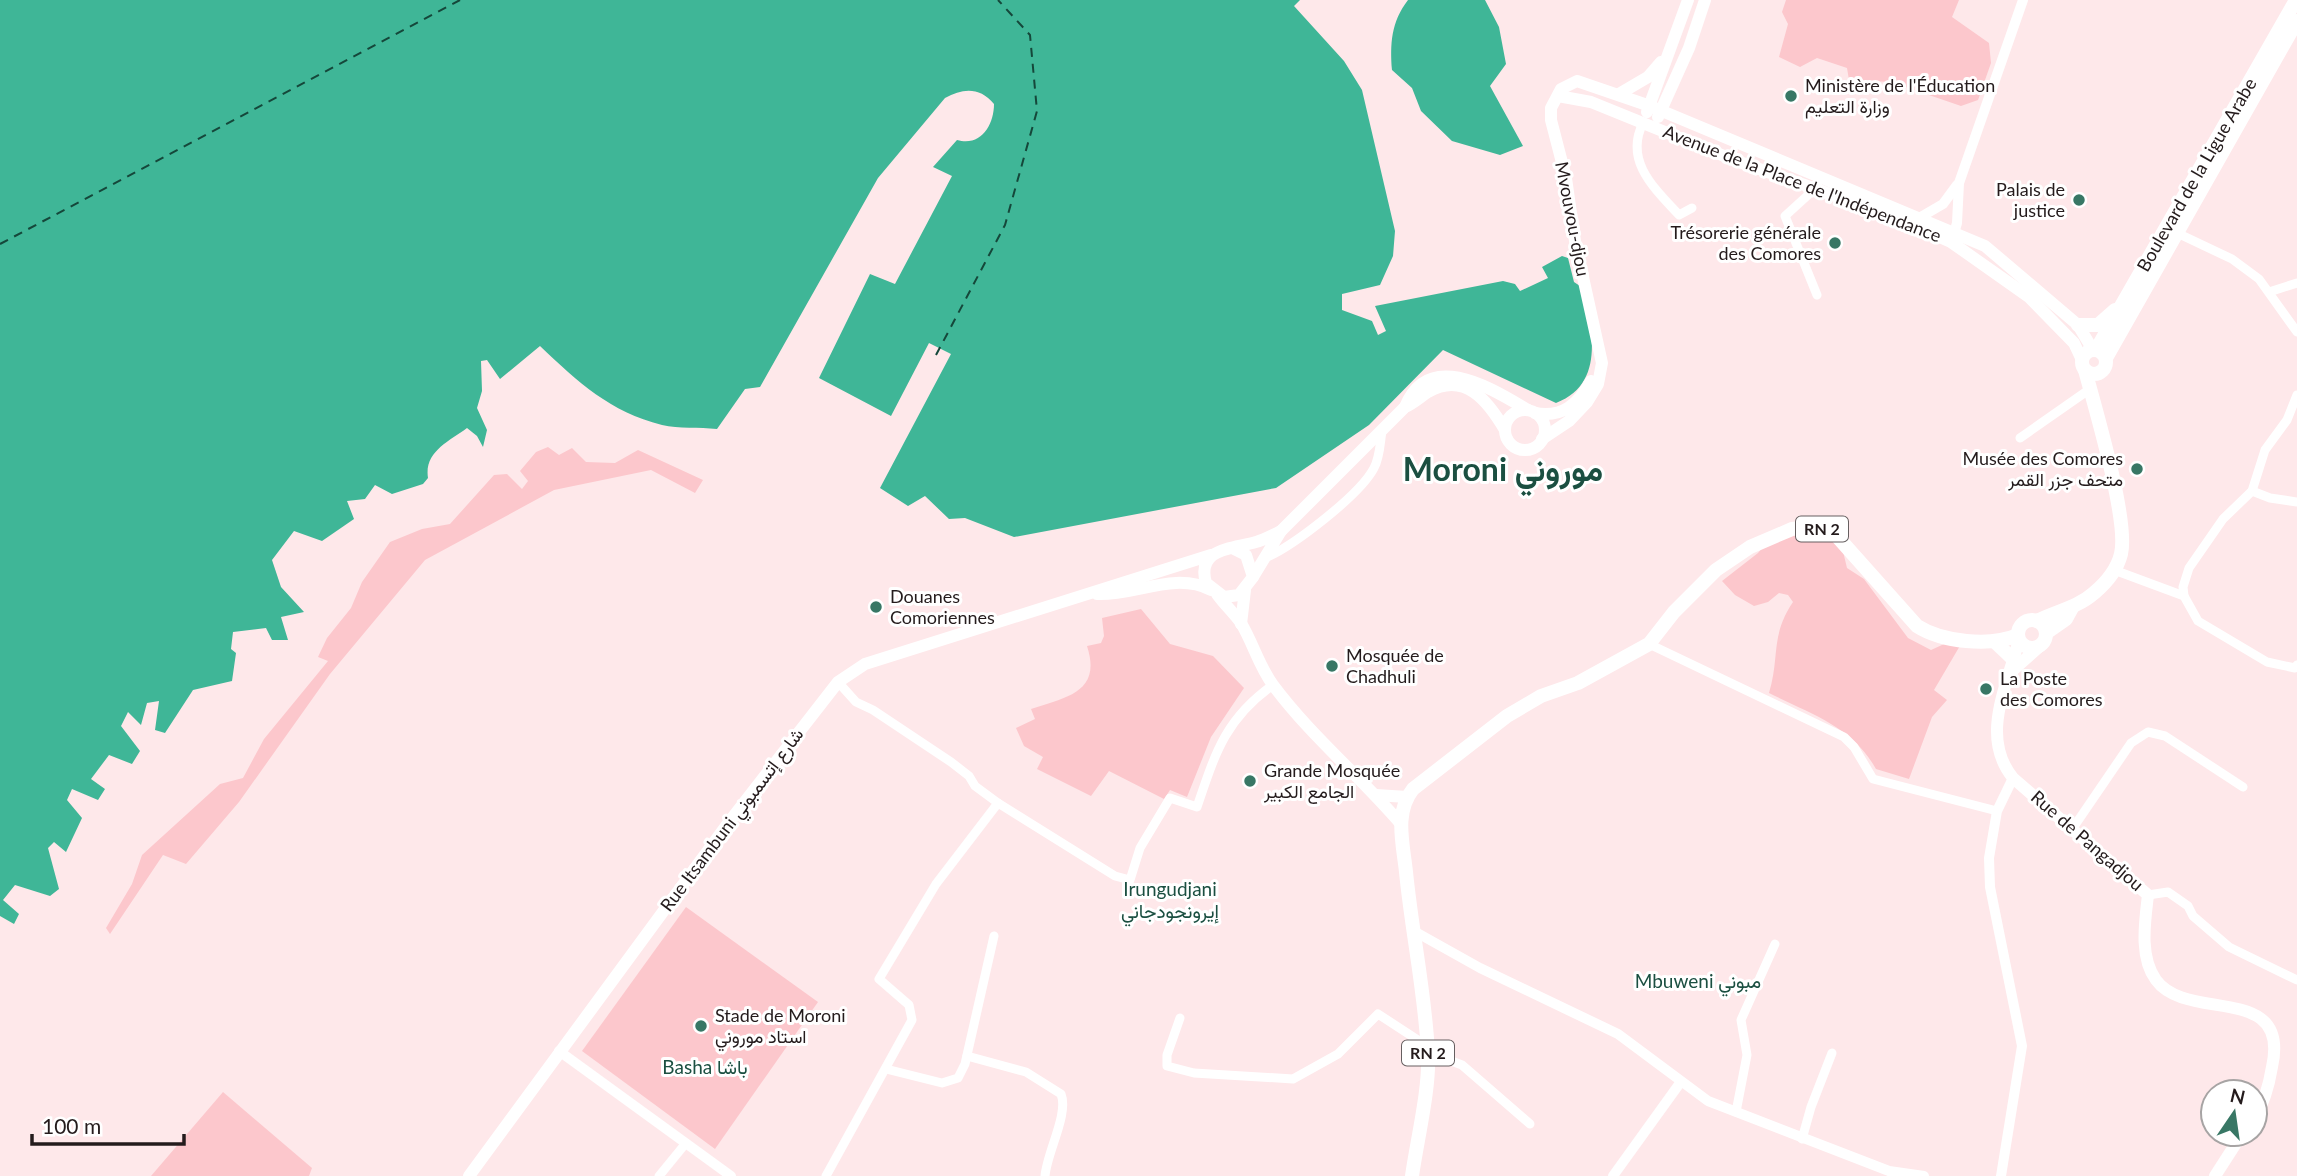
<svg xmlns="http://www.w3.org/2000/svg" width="2297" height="1176" font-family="Lato,Vazirmatn,sans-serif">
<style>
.green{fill:#fcc7cc}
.water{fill:#3fb697}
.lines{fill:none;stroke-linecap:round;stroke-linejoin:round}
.ferry{stroke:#15473a;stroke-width:2;stroke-dasharray:9 7;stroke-linecap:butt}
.minor{stroke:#fff;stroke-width:9}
.tertiary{stroke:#fff;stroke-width:10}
.secondary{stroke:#fff;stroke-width:12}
.primary{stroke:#fff;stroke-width:14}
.poi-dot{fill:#387765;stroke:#fff;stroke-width:2.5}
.labels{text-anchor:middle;stroke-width:6;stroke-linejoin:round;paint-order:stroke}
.shield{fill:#fff;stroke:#665f60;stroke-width:2}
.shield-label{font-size:16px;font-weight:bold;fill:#241b1c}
.poi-label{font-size:18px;fill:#241b1c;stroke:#fff;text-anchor:start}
.street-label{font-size:18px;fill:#241b1c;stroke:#fff}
.neighbourhood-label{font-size:19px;fill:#1b4f41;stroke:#fff}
.town-label{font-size:32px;font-weight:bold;fill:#1b4f41;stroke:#fff}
</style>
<rect width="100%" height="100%" fill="#fee8ea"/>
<!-- green -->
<g class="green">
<path d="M 1786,0 L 1959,0 L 1952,17 L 1989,43 L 1991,63 L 1978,100 L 1961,106 L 1891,82 L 1849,80 L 1847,68 L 1817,58 L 1800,67 L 1779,57 L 1788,24 L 1782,12 Z"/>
<path d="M 548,447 L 559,455 L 572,448 L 586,462 L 615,463 L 638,450 L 703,480 L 695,493 L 651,470 L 554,490 L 425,560 L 330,674 L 239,802 L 186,864 L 163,855 L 110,934 L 106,928 L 132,884 L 142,855 L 220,784 L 243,778 L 264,739 L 328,661 L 318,657 L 327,638 L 351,608 L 362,582 L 390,542 L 422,529 L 450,524 L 494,475 L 507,474 L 522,489 L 528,481 L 520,471 L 536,452 Z"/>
<path d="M 1804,529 L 1841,543 L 1847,568 L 1864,579 L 1908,638 L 1931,650 L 1953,640 L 1961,644 L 1934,690 L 1947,700 L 1932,717 L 1909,779 L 1876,769 C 1852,726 1811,714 1769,693 C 1780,657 1770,636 1793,602 L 1788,595 L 1779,593 L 1768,602 L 1754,606 L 1735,595 L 1722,581 L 1758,553 L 1768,541 Z"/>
<path d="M 1141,609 L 1170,644 L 1213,656 L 1244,688 L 1211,737 L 1187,797 L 1170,790 L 1164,799 L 1109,771 L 1091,796 L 1037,769 L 1043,757 L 1024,746 L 1016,728 L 1035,719 L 1031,709 C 1067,697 1102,692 1087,646 L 1101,643 L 1104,636 L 1102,618 Z"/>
<path d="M 686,907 L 818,1002 L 715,1149 L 582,1051 Z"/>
<path d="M 223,1092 L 312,1168 L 309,1176 L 151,1176 Z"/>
</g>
<!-- water -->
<g class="water">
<path d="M 0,0 L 1300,0 L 1294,6 L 1344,61 L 1362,90 L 1395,231 L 1393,256 L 1380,285 L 1342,294 L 1342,310 L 1372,321 L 1378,335 L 1386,331 L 1375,306 L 1503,281 L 1515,284 L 1520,291 L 1548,278 L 1542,267 L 1562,256 L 1568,258 L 1574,282 L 1583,288 C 1592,329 1606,384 1556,403 L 1443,350 L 1369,425 L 1276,488 L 1014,537 L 965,518 L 949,519 L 925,496 L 908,506 L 880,488 L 951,354 L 929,343 L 891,416 L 819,378 L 870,274 L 895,284 L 952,176 L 933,167 L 957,140 C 981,147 994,125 994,104 C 980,87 963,88 945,98 L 878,178 L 760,387 L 745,389 L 717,429 C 699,427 679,429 662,425 C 610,412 578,382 540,346 L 500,379 L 487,360 L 481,361 L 482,391 L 477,408 L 487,430 L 483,447 L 477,436 L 467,428 C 448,442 424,452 428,478 L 423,484 L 392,494 L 375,485 L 365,499 L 347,501 L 354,519 L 322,541 L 294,531 L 272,560 L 281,587 L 304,612 L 281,617 L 288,640 L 272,640 L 266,628 L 233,632 L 231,649 L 236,653 L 232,681 L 193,690 L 165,733 L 155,730 L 159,701 L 147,703 L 141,725 L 128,712 L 121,726 L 140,751 L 132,764 L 109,755 L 91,779 L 105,789 L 98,800 L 72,789 L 67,800 L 82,818 L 66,852 L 54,842 L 48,848 L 59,889 L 50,896 L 15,885 L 3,900 L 19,914 L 14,924 L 0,916 Z"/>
<path d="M 1408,0 L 1485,0 L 1499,27 L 1506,64 L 1490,86 L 1523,146 L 1500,155 L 1452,141 L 1421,111 L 1412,88 L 1392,70 C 1390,44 1391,22 1408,0 Z"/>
</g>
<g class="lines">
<!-- ferry -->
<g class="ferry">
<path d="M 0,244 L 460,0"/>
<path d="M 936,355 L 1005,225 L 1037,111 L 1030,35 L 998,0"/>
</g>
<!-- minor -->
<g class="minor">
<path d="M 1643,123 C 1624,161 1654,188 1679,215 L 1692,208"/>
<path d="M 2175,232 L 2232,259 L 2259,279 L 2297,332"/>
<path d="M 2269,292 L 2297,283"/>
<path d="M 1817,295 L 1785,216 L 1818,186"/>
<path d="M 2020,438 L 2090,389"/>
<path d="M 2252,491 L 2270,498 L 2297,502"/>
<path d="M 1265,558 C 1292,547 1360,495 1374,468 C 1380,457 1380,443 1382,431"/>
<path d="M 2114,570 L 2184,596 L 2198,621 L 2267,662 L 2295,668 L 2297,665"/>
<path d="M 2184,596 L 2183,587 L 2189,568 L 2223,519 L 2252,491 L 2265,450 L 2287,420 L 2297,395"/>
<path d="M 1649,644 L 1844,737 L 1854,747 L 1873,779 L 1997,811"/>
<path d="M 838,682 L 856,702 L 873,710 L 951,762 L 969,776 L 975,786 L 998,803 L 1115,876 L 1130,880 L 1140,848 L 1170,798 L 1197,807 C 1215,754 1225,719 1273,685"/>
<path d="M 2073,828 L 2131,743 L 2148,732 L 2165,736 L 2243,787"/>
<path d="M 2148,895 L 2168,892 L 2188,906 L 2193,916 L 2229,947 L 2297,980"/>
<path d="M 1180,1018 L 1167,1055 L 1167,1066 L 1194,1073 L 1293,1079 L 1338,1054 L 1378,1014 L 1427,1046"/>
<path d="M 1428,1052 L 1462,1065 L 1530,1124"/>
<path d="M 967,1056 L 1026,1072 L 1061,1094 C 1069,1114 1047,1152 1045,1176"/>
<path d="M 886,1069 L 942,1083 L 958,1078 L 965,1064 L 994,936"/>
<path d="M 1736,1112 L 1747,1055 L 1741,1020 L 1775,944"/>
<path d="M 1802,1139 L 1811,1107 L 1832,1053"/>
<path d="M 659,1176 L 686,1143"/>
<path d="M 826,1176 L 912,1020 L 909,1005 L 879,979 L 936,884 L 998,803"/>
</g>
<!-- tertiary -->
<g class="tertiary">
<path d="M 1916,223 L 1919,218 L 1943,204 L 1957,185"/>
<path d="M 1952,240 L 1957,223 L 1959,183 L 2023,0"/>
<path d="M 1412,930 L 1480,968 L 1618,1034 L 1708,1101 L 1889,1171 L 1924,1176"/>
<path d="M 559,1051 L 731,1176"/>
<path d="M 1613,1176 L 1680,1083"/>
<path d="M 2001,1176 L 2022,1046 L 1990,887 L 1989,858 L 1997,811 L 2013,778"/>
</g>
<!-- secondary -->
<g class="secondary">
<path d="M 1619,94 L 1648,77 L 1661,62"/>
<path d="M 1558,96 L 1591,102 L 1734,160 L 1895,217 L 1951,242 L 2029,297 L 2074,343 L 2082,360"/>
<path d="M 1647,112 L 1688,0"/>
<path d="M 1658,117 L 1689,48 L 1705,0"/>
<path d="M 1405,407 C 1429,348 1492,389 1528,410"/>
<circle cx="1525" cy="430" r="20"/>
<path d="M 1535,413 C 1563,418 1578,404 1591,381"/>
<path d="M 1542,439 L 1569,421 L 1587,402 L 1598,384 L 1602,363 L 1575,241 L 1566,178 L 1551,120 L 1551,108 L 1561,89 L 1577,81 L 1650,106 L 1985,246 L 2078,325 L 2093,350"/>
<path d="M 1232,548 L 1246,555 L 1253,577 L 1239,595 L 1224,597 L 1206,583 C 1196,548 1232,549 1256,542 C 1264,540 1273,535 1281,531"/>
<path d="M 1253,577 L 1281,531 L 1405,407 C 1414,403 1420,397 1428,392 C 1465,371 1488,401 1505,430"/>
<path d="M 1097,594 C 1134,596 1175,571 1211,590"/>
<path d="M 1217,594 C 1224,604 1234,613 1241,623 C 1253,643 1259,666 1273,685 C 1311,736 1360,776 1401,824"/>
<path d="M 1241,624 L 1245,590"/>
<path d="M 2019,639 C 2008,685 1979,736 2013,778 L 2148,895 C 2145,921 2139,957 2156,980 C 2187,1023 2291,982 2272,1067 C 2269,1085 2264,1103 2255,1118"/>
<path d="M 2012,671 L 2040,646"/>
<path d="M 1376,795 L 1407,797"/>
<path d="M 469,1176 L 726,826 L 838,682 L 865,664 L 1211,555"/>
<path d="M 2215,1176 L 2242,1134"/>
</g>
<!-- primary -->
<g class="primary">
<path d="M 2078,325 L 2098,325 L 2115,310"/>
<circle cx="2094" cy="362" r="12"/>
<path d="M 2096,350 L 2296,0"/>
<path d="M 2106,358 L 2297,21"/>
<circle cx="2032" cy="634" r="14"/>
<path d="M 2037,621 C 2056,611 2077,608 2094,593 C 2106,583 2117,570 2121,554 C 2129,521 2095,408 2085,370"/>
<path d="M 2046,633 L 2066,619 L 2072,608"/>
<path d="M 1995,642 L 2014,660"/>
<path d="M 1412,1176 C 1417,1140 1430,1088 1428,1053 C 1425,992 1412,933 1406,872 C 1403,843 1394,813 1413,789 L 1507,716 L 1541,696 L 1578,683 L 1649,644 L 1674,612 L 1716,570 L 1750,547 L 1792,529 L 1816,526 L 1835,534 L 1917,626 C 1942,642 1990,647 2018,635"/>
</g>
</g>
<!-- markers -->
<g class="poi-dot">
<circle cx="1791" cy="96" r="7"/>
<circle cx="2079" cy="200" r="7"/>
<circle cx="1835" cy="243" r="7"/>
<circle cx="2137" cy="469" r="7"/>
<circle cx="876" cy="607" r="7"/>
<circle cx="1332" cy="666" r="7"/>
<circle cx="1986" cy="689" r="7"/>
<circle cx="1250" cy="781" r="7"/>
<circle cx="701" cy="1026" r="7"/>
</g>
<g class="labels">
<!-- shield labels -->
<g class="shield">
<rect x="1796" y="516.5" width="52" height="25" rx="5"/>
<rect x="1402" y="1040.5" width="52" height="25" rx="5"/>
</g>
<g class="shield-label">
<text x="1822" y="535">RN 2</text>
<text x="1428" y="1059">RN 2</text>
</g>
<!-- poi labels -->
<g class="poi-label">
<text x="1805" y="92">Ministère de l'Éducation<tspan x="1805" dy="21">وزارة التعليم</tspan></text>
<text x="2065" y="196" text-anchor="end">Palais de<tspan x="2065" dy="21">justice</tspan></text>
<text x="1821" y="239" text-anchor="end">Trésorerie générale<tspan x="1821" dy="21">des Comores</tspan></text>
<text x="2123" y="465" text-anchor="end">Musée des Comores<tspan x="2123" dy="21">متحف جزر القمر</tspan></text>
<text x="890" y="603">Douanes<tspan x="890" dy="21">Comoriennes</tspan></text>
<text x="1346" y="662">Mosquée de<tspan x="1346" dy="21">Chadhuli</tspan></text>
<text x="2000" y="685">La Poste<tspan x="2000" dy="21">des Comores</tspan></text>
<text x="1264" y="777">Grande Mosquée<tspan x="1264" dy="21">الجامع الكبير</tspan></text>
<text x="715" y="1022">Stade de Moroni<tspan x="715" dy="21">استاد موروني</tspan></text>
</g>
<!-- street labels -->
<g class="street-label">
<text transform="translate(2197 175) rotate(-60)" y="6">Boulevard de la Ligue Arabe</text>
<text transform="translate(1802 184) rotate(21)" y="6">Avenue de la Place de l'Indépendance</text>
<text transform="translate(1572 219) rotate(79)" y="6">Mvouvou-djou</text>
<text transform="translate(732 820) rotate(-53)" y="6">Rue Itsambuni شارع إتسمبوني</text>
<text transform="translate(2087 841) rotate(41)" y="6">Rue de Pangadjou</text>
</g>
<!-- neighbourhood labels -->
<g class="neighbourhood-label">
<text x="1170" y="896">Irungudjani<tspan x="1170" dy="22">إيرونجودجاني</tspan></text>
<text x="1698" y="988">Mbuweni مبوني</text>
<text x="705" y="1074">Basha باشا</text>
</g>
<!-- town labels -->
<g class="town-label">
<text x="1503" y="481">Moroni موروني</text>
</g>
</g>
<!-- north arrow -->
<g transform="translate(2234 1113) rotate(13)"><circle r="33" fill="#ffffff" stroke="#a7a4a4" stroke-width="2"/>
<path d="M0-5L12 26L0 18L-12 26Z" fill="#387765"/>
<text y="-10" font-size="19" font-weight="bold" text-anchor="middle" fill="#241b1c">N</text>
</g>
<!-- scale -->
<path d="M32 1134v10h152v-10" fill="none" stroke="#241b1c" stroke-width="3.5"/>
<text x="42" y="1134" font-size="21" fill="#241b1c" stroke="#ffffff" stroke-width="5" paint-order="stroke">100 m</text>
</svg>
